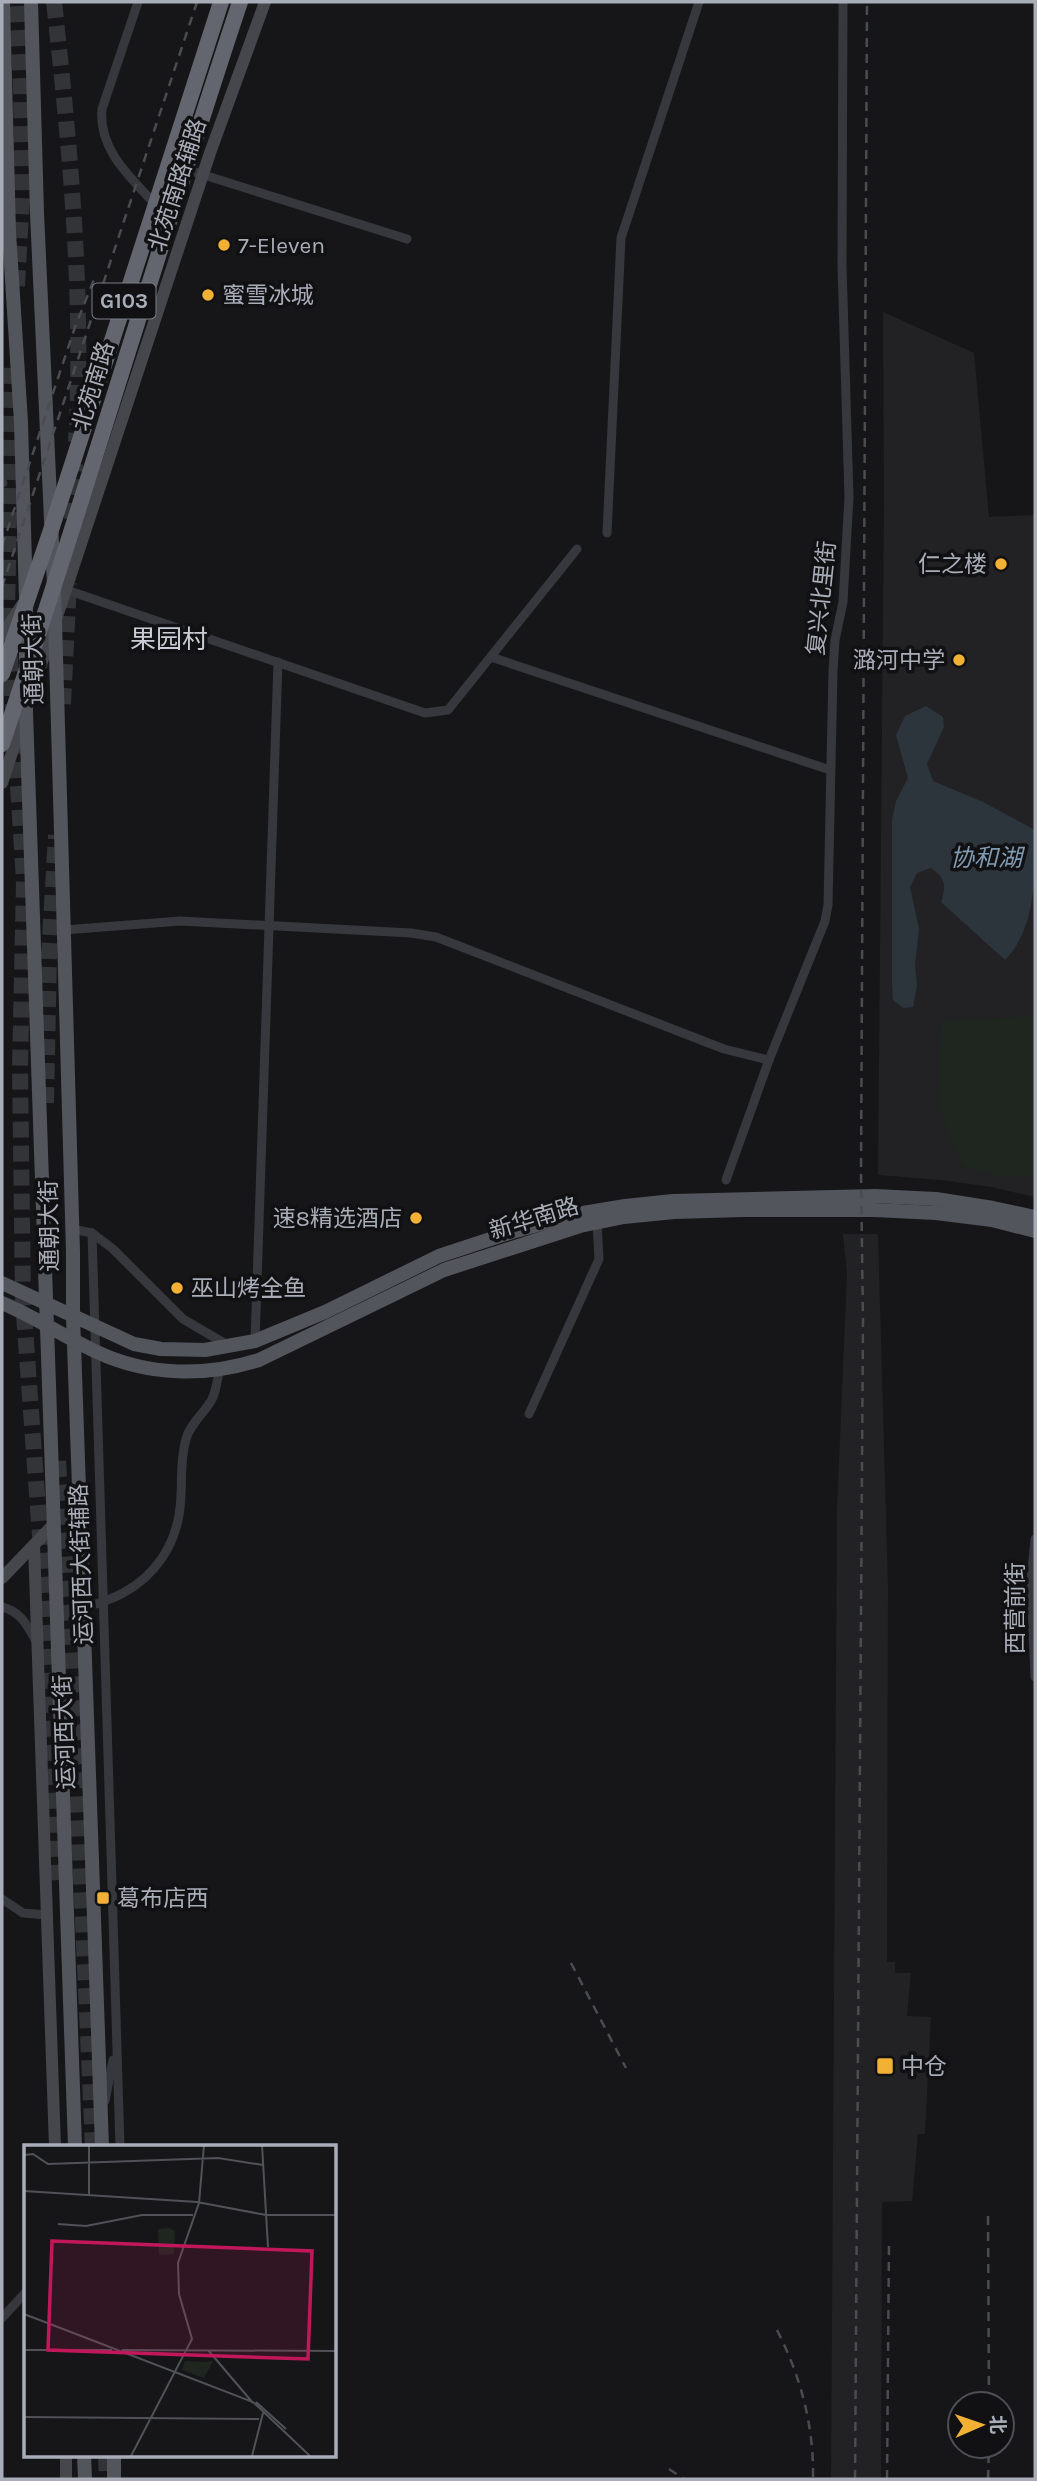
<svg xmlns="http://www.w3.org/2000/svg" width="1037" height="2481" font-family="Karla,'Noto Sans SC',sans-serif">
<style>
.built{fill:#222225}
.green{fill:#1e261f}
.water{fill:#2c353c}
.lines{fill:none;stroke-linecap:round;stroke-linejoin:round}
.highway-tunnel{stroke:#333438;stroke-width:16;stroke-dasharray:16 8;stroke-linecap:butt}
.street{stroke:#37383d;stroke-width:9}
.secondary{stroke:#45474d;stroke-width:12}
.primary{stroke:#53555c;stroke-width:14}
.highway{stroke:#63666e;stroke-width:16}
.rail{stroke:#4a4c52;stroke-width:2.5;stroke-dasharray:9 7;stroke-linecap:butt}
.poi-dot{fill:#f2b134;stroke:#111113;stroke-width:2.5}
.labels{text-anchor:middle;stroke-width:7;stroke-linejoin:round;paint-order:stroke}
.shield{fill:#111113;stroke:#7b7e86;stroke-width:2}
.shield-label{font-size:21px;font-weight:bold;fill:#a8adb8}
.street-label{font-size:23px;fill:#a8adb8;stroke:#111113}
.poi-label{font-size:23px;fill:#a8adb8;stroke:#111113;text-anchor:start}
.water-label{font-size:24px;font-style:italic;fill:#7f9bb3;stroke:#111113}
.quarter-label{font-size:26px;fill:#c9ccd4;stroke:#111113}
.inset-road{fill:none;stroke:#505258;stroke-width:2}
.view{fill:#c2185b;fill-opacity:0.15;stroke:#c2185b;stroke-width:3.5}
.inset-edge{fill:none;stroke:#a8adb8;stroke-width:3.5}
</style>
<rect width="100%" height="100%" fill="#161618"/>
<!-- built -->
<g class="built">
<path d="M 883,312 L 974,353 L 989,517 L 1035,515 L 1035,1197 L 991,1187 L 941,1180 L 878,1175 L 884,504 Z"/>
<path d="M 843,1234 L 878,1234 L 888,1588 L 887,1962 L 895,1962 L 895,1973 L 911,1973 L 907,2016 L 931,2017 L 925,2134 L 918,2134 L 912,2201 L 882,2202 L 881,2479 L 831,2479 L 837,1509 L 847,1274 Z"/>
</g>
<!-- green -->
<path class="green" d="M 1035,1016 L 1035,1176 L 1003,1177 L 962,1166 L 939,1109 L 941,1021 Z"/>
<!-- water -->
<path class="water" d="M 926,706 L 943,717 L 944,727 L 927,764 L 933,781 L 983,802 L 1035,830 C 1035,875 1037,927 1005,960 L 941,902 C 947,885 945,878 931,868 L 917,873 L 910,887 L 919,929 L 915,965 L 917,985 L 913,1007 L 903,1008 L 893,1000 L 892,983 L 892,820 L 896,801 L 908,778 L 896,735 L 905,716 Z"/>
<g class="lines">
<!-- highway-tunnel -->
<g class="highway-tunnel">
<path d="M 54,2 C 70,148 84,294 76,442"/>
<path d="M 17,286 L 22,197 L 21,88 L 17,2"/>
<path d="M 12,368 L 7,612 L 13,709"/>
<path d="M 72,519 L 75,464"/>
<path d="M 63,704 L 69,583"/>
<path d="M 15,738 L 24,881 L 20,1068 L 23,1301 L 47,1632 L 59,1880"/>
<path d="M 46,1103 L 49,956 L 56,835"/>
<path d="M 58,1461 L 70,1630 L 93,2147"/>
<path d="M 106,2455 L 107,2479"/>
</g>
<!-- street -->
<g class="street">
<path d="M 138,2 L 102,109 C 98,149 130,177 155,204"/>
<path d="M 185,169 L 407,239"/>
<path d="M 2,483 L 3,483"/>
<path d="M 607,533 L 621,238 L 699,2"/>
<path d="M 61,588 L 425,713 L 448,710 L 577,549"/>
<path d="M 491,657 L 830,770"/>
<path d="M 64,930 L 180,921 L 411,933 L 436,937 L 724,1049 L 769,1060"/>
<path d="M 726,1180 L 769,1060 L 825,921 L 828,905 L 833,671 L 835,640 L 843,602 L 849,497 L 842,266 L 843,2"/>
<path d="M 72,1229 L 92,1233 L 113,1249 L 183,1319 L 229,1346"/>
<path d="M 92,1233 L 120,2147"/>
<path d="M 255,1341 L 278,662"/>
<path d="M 529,1414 L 599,1259 L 597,1223"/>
<path d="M 1035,1539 L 1031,1580 L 1035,1677"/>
<path d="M 2,1607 C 20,1611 27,1625 36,1641"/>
<path d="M 83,1609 C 96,1603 111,1600 123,1593 C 155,1576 176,1545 180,1508 C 183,1485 179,1463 186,1439 C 190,1425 201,1416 209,1404 C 216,1396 217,1379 220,1369"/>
<path d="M 2,1899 L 23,1913 L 47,1915"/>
<path d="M 105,2101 L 113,2060"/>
<path d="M 2,2318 L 26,2292"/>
</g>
<!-- secondary -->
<g class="secondary">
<path d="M 2,635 L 22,605"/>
<path d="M 2,783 L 210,153 L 265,2"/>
<path d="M 34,1545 L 55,2147"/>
<path d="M 2,1578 L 53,1525"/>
<path d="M 66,2455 L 66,2479"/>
</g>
<!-- primary -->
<g class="primary">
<path d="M 3,2 L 9,232 L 21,422 L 26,599 L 26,712 L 75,2147"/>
<path d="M 31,2 L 37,213 L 54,586 L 73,1252 L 73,1316 L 102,2147"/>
<path d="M 2,1283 L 134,1344 L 161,1349 L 205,1350 L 255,1341 L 325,1312 L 439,1256 L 512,1232 L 577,1214 L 625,1206 L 673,1201 L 875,1196 L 936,1199 L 993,1208 L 1035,1217"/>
<path d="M 2,1303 C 35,1317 65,1337 97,1352 C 148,1376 206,1377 259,1360 L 444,1270 L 580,1226 L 624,1217 L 674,1212 L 743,1210 L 874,1210 L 936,1213 L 992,1220 L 1035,1231"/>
<path d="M 84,2455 L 85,2479"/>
<path d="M 114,2455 L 114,2479"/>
</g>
<!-- highway -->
<g class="highway">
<path d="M 2,674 L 51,530 L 221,2"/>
<path d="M 2,744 C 85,498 158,248 240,2"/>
</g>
<!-- rail -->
<g class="rail">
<path d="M 2,546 L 75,327 L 95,277"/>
<path d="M 2,587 L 197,2"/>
<path d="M 571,1963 L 626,2068"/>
<path d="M 988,2216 L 989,2404"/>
<path d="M 777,2330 C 801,2377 814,2426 813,2479"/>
<path d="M 669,2469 L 684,2479"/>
<path d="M 855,2479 L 863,1322 L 861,1172 L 867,2"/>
<path d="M 887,2479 L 889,2242"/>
<path d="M 988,2479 L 989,2446"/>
</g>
</g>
<!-- markers -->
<g class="poi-dot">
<circle cx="224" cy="245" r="7"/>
<circle cx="208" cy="295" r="7"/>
<circle cx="1001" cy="564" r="7"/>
<circle cx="959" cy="660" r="7"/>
<circle cx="416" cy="1218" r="7"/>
<circle cx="177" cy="1288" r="7"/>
<rect x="96" y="1891" width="14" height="14" rx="3.5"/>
<rect x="876" y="2057" width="18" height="18" rx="3.5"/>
</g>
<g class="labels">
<!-- shield labels -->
<rect class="shield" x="92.5" y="283.5" width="63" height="35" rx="5"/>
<g class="shield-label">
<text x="124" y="308">G103</text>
</g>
<!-- street labels -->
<g class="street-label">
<text transform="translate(177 185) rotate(-72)" y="8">北苑南路辅路</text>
<text transform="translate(93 386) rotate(-73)" y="8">北苑南路</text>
<text transform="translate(821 598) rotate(-84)" y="8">复兴北里街</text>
<text transform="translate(33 659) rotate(-92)" y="8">通朝大街</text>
<text transform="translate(534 1218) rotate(-17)" y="8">新华南路</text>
<text transform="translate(49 1226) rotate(-91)" y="8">通朝大街</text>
<text transform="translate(81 1564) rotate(-92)" y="8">运河西大街辅路</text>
<text transform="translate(1015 1608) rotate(-90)" y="8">西营前街</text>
<text transform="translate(64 1732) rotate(-92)" y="8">运河西大街</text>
</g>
<!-- poi labels -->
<g class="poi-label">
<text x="238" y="253">7-Eleven</text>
<text x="222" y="303">蜜雪冰城</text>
<text x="987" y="572" text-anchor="end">仁之楼</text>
<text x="945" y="668" text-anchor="end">潞河中学</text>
<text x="402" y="1226" text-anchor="end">速8精选酒店</text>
<text x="191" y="1296">巫山烤全鱼</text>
<text x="117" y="1906">葛布店西</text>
<text x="901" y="2074">中仓</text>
</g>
<!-- water labels -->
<g class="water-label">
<text x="986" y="866">协和湖</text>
</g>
<!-- quarter labels -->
<g class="quarter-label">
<text x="169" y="648">果园村</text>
</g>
</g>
<!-- overview -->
<g transform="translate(24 2145)">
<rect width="312" height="312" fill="#161618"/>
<path d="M 145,83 L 151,86 L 150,109 L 135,110 L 134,84 ZM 161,216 L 180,217 L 189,216 L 180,233 L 158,225 Z" fill="#1e261f"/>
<path class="inset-road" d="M 238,0 L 244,102M 0,10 L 9,9 L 24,19 L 194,13 L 239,20M 0,46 L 173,57 L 242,70 L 312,70M 65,51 L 65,0M 34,79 L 62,81 L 118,70 L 169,70M 0,169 L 229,257 L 286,311M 0,205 L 88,205M 98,205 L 312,206M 184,205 L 229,258M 232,257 L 262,284M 0,272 L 235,274M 107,311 L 168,194 L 155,149 L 154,118 L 175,58 L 180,0M 228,311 L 239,268"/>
<path class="view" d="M 28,96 L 288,106 L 284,214 L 24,205 Z"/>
<rect width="312" height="312" class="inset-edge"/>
</g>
<!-- border -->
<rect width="1037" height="2481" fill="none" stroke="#a8adb8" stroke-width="7"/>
<!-- north arrow -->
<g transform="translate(981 2425) rotate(88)"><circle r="33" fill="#111113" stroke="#4d4f55" stroke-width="2"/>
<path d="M0-5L12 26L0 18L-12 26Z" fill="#f2b134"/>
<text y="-10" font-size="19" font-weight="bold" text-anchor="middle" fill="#a8adb8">北</text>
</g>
</svg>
